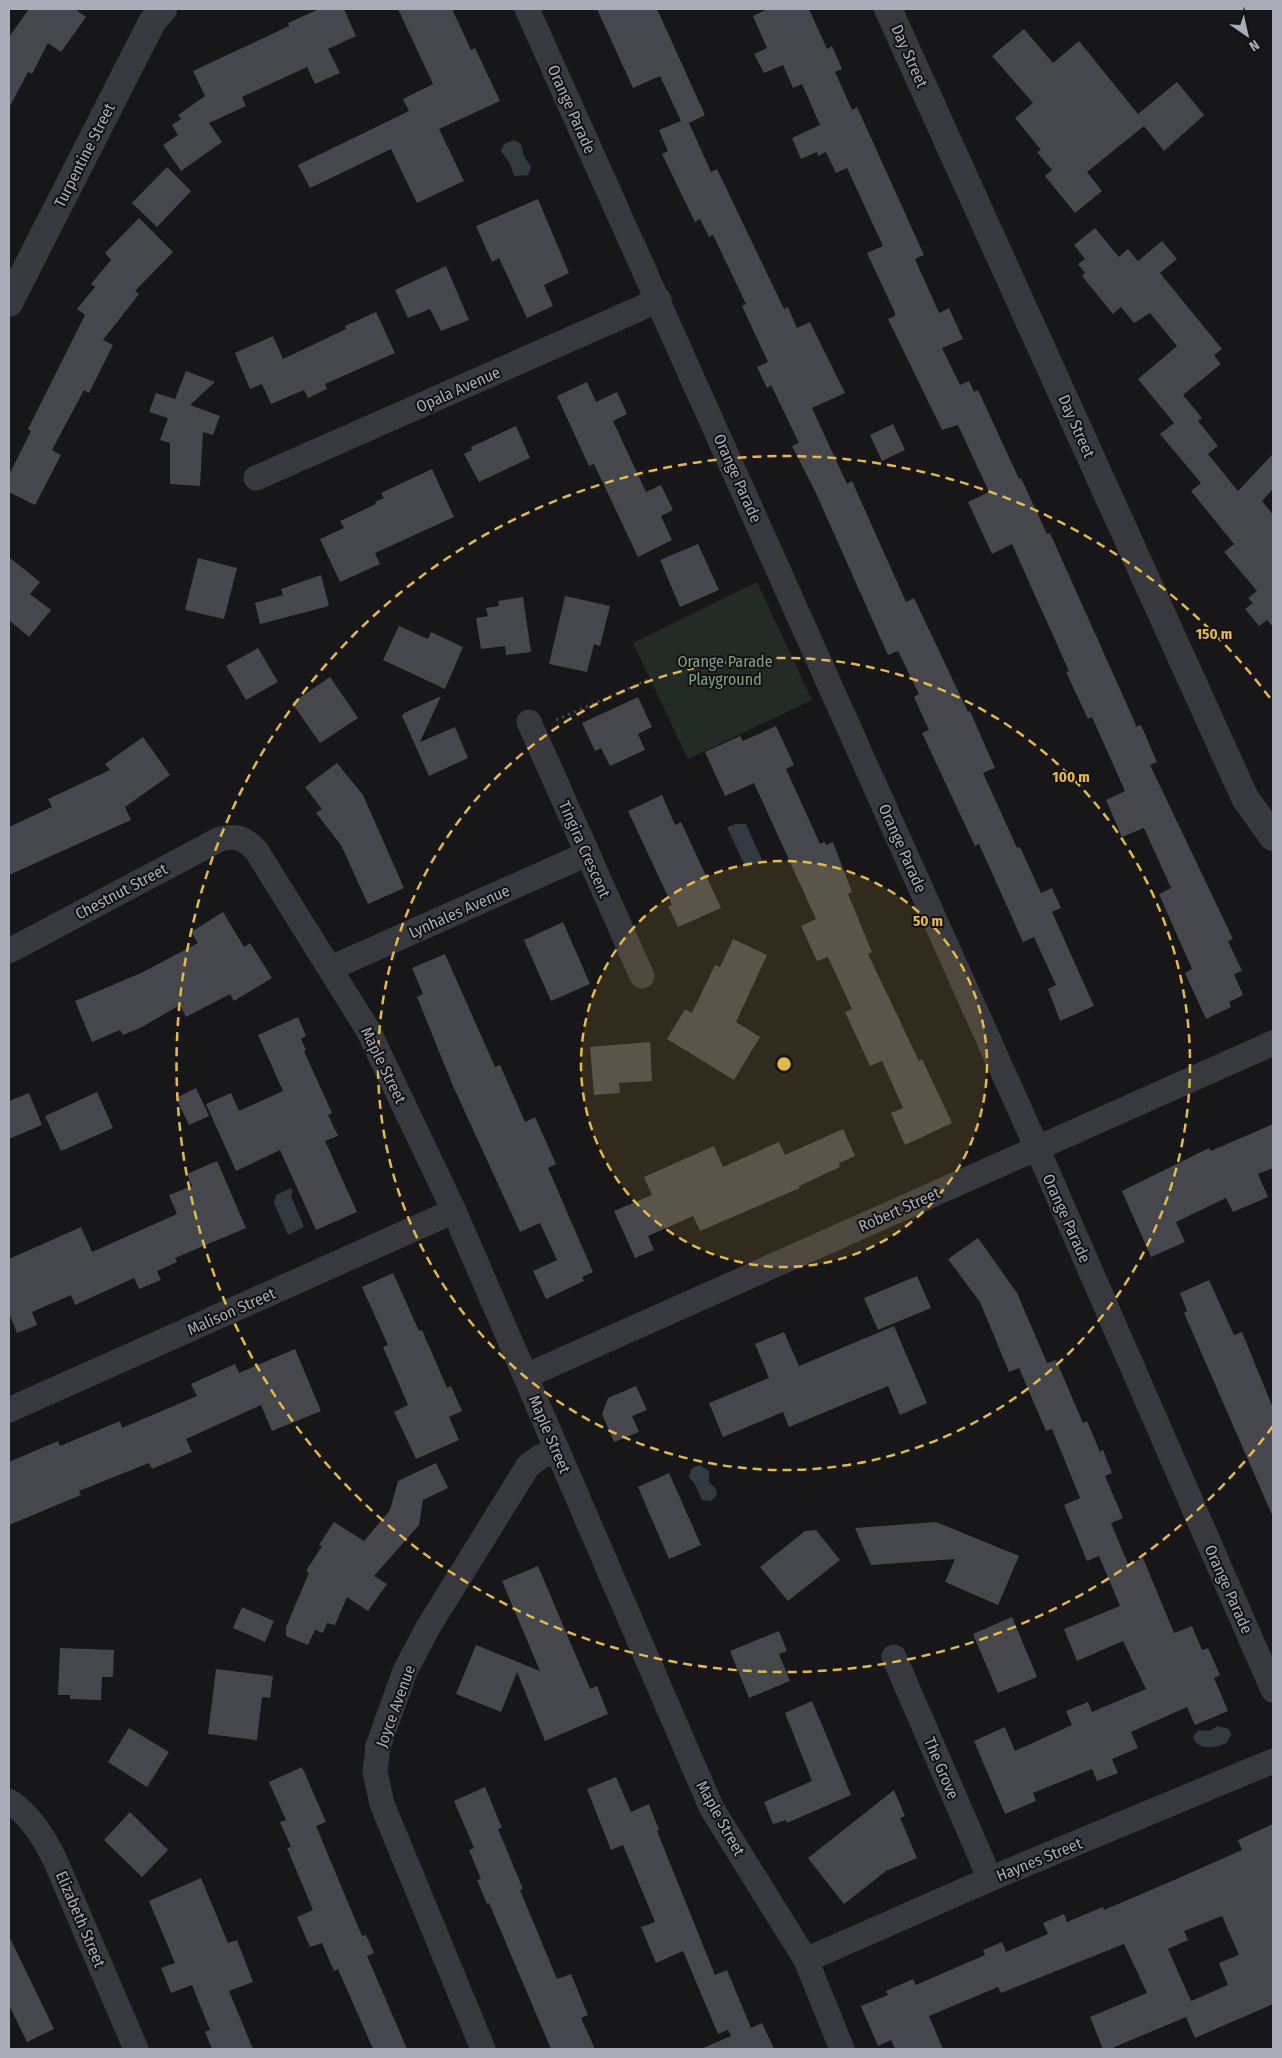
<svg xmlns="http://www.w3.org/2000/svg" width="1282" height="2058" font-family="'Fira Sans Condensed',sans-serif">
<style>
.green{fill:#232b25}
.water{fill:#313941}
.building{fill:#46474c;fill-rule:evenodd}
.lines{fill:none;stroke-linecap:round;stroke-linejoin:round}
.path{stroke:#3e4044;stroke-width:3;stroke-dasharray:2.5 4;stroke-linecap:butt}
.minor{stroke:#38393e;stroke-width:25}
.tertiary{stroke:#38393e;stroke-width:28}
.ring{fill:none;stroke:#e6ba42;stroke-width:2.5;stroke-dasharray:9 6}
.labels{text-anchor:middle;stroke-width:4;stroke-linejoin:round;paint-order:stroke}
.street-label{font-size:16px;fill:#aaadb8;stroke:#121214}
.park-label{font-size:16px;fill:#82a186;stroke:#121214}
.centre{fill:#e6ba42;stroke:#121214;stroke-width:2.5}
.ring-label{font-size:15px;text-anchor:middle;font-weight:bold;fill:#e6ba42;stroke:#121214;stroke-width:4;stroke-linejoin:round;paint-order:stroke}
</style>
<rect width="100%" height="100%" fill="#171719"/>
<!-- green -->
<path class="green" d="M 757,582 L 812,700 L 688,759 L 633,643 Z"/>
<!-- water -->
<g class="water">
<path d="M 514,140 L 521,144 L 524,156 L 531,167 L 528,175 L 514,176 L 509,162 L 501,151 L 504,144 Z"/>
<path d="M 736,824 L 746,824 L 762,860 L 746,868 L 727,827 Z"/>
<path d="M 291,1188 L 293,1192 L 291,1196 L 304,1227 L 288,1235 L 274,1203 L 276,1195 Z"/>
<path d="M 699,1465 L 709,1471 L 709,1482 L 716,1489 L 717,1495 L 711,1501 L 702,1500 L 695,1484 L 689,1477 L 691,1469 Z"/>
<path d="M 1217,1726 L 1229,1729 L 1231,1734 L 1227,1743 C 1216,1748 1197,1751 1193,1737 L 1198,1730 L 1210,1731 Z"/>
</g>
<!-- building -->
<g class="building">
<path d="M 29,9 L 75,9 L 86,17 L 61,52 L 48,43 L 32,74 L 28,72 L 9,108 L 9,37 Z"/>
<path d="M 319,9 L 344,9 L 356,36 L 328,49 L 340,73 L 315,84 L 307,67 L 242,97 L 246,106 L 209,123 L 222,142 L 181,171 L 163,145 L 178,135 L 172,125 L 181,119 L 178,115 L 205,96 L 193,71 L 289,26 L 288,23 Z"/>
<path d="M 398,9 L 452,9 L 471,50 L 475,48 L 500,101 L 439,129 L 464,181 L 417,203 L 391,149 L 310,188 L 298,165 L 409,111 L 403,99 L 433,84 Z"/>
<path d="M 597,9 L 657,9 L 705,115 L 689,123 L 711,172 L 717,169 L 784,309 L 788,307 L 797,328 L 810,322 L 845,393 L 812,408 L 847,484 L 852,481 L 906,602 L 914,598 L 968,712 L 970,711 L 995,768 L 983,773 L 1017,848 L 1020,847 L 1041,893 L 1052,888 L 1061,908 L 1052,912 L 1094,1006 L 1060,1021 L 1048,989 L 1056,985 L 1034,937 L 1023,942 L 979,844 L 975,846 L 922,733 L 929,730 L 914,697 L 919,694 L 898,651 L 888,655 L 815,491 L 792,446 L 799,443 L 771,385 L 767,388 L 757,367 L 768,362 L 742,306 L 746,304 L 713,235 L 709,237 L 700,219 L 695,222 L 662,154 L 668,151 L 659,130 L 681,121 L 660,76 L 633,88 Z"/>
<path d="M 768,9 L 809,9 L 827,49 L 832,46 L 842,69 L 835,72 L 852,110 L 857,107 L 924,255 L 915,259 L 939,313 L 949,308 L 963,339 L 942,348 L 960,385 L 969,381 L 974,392 L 978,390 L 1019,479 L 1021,478 L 1047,534 L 1050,533 L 1136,725 L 1135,727 L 1141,725 L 1157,762 L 1150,765 L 1233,939 L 1228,941 L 1242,971 L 1234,974 L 1243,995 L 1229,1002 L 1231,1007 L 1206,1019 L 1185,973 L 1192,969 L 1159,894 L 1171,888 L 1144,828 L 1122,837 L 1106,800 L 1125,791 L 1092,717 L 1088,719 L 1066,672 L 1069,671 L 1012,544 L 992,554 L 968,502 L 989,492 L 958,425 L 942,430 L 888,319 L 895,316 L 895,313 L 867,253 L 883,246 L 847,168 L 836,173 L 826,152 L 818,156 L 817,152 L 801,159 L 792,138 L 820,125 L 802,84 L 793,88 L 783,65 L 764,73 L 754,54 L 767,48 L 753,16 Z"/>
<path d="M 1024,29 L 1053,63 L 1079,41 L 1138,114 L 1177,82 L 1204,115 L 1164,151 L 1144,126 L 1087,172 L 1102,191 L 1075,213 L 1045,176 L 1052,170 L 1037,152 L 1041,150 L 1015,118 L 1033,103 L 992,56 Z"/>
<path d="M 167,167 L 191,191 L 157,227 L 132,203 Z"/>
<path d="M 538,199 L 569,273 L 544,285 L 553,306 L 527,318 L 499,258 L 492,262 L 476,226 Z"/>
<path d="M 139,218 L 173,252 L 135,291 L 139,294 L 103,340 L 113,345 L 89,393 L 84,390 L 52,450 L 61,455 L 35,505 L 9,492 L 9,475 L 31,431 L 28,429 L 85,315 L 77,309 L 95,287 L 91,284 L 111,260 L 105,253 Z"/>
<path d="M 1095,228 L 1119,257 L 1128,249 L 1138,261 L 1162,241 L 1177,259 L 1160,273 L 1222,349 L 1214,355 L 1221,364 L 1183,395 L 1202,418 L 1198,421 L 1218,446 L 1208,454 L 1238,491 L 1273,454 L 1273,489 L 1262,501 L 1273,515 L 1273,627 L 1267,620 L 1259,626 L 1245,609 L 1253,603 L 1248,598 L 1257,591 L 1224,552 L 1234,544 L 1191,491 L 1201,483 L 1160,434 L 1174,423 L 1138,379 L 1177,346 L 1150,313 L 1134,323 L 1121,307 L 1113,314 L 1082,276 L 1085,273 L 1078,264 L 1085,259 L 1074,245 Z"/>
<path d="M 446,266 L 469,320 L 441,331 L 430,309 L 408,318 L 395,290 Z"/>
<path d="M 376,312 L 395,353 L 325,384 L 327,389 L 308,398 L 304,390 L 271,404 L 262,384 L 250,389 L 235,353 L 273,336 L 283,359 L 346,329 L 345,326 Z"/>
<path d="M 186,371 L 215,382 L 190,405 L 220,416 L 213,435 L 203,432 L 200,486 L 170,484 L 170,443 L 160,440 L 168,418 L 149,412 L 156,393 L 175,399 Z"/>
<path d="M 587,382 L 596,402 L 617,392 L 627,414 L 613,421 L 646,492 L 661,485 L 673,510 L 661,516 L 672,540 L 638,557 L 594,464 L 589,466 L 557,396 Z"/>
<path d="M 893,424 L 905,450 L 882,461 L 870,435 Z"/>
<path d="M 516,426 L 530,458 L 479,482 L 464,454 L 472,450 L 471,447 Z"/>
<path d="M 432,469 L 454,517 L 375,553 L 380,564 L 340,582 L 320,539 L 344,528 L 340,521 L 376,504 L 375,502 L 384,498 L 381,493 Z"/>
<path d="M 698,544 L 719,590 L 680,607 L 660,560 Z"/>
<path d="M 9,557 L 40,582 L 30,594 L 51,610 L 29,637 L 9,620 Z"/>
<path d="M 198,558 L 237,568 L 224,619 L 185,610 Z"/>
<path d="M 321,575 L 329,606 L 260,624 L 255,603 L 283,595 L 281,589 Z"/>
<path d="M 565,596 L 610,606 L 600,646 L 594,644 L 587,672 L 549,664 Z"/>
<path d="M 523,597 L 531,652 L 506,655 L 505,646 L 481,649 L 476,618 L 488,616 L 486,608 L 499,606 L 498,601 Z"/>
<path d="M 399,626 L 428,639 L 431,632 L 463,647 L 445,689 L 383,660 Z"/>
<path d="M 258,648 L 278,682 L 246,700 L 226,666 Z"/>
<path d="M 330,677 L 358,718 L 320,743 L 292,703 Z"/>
<path d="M 441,696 L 420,742 L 455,727 L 468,758 L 429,776 L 402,716 L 404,713 Z"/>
<path d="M 638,697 L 652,727 L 638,734 L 645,750 L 610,766 L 601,748 L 595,751 L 582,723 Z"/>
<path d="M 776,726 L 794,765 L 786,769 L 820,844 L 825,842 L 826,845 L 833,842 L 852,892 L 848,894 L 872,952 L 868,954 L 919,1061 L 922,1059 L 952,1123 L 905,1145 L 891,1113 L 903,1108 L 882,1061 L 870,1066 L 845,1012 L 852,1009 L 828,957 L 817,961 L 801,926 L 816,919 L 754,783 L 725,796 L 705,752 L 740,736 L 743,741 Z"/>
<path d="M 143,737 L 170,775 L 125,807 L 131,820 L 9,875 L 9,827 L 52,807 L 48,799 L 110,770 L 105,764 Z"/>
<path d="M 337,763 L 363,795 L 404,888 L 368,904 L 341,845 L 316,813 L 322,809 L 305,787 Z"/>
<path d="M 662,795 L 675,825 L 681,822 L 721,908 L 678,927 L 668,906 L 672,905 L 628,811 Z"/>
<path d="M 223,912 L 244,947 L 250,943 L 272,978 L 234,1001 L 230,994 L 186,1017 L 180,1005 L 142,1027 L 123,1035 L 120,1030 L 92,1042 L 75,1001 L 141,973 L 198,943 L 191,932 Z"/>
<path d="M 563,922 L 590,984 L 551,1001 L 524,940 Z"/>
<path d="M 733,939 L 767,955 L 736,1022 L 760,1037 L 734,1080 L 667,1039 L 685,1009 L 692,1013 L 715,965 L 720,967 Z"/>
<path d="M 445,954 L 495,1067 L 500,1065 L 525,1122 L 535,1117 L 556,1164 L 548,1168 L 593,1272 L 582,1277 L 584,1281 L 546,1299 L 533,1271 L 557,1260 L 540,1223 L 520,1232 L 453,1086 L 417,997 L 423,994 L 412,968 Z"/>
<path d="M 298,1017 L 306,1036 L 301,1039 L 306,1050 L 304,1051 L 332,1113 L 328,1115 L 338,1136 L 325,1141 L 357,1212 L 316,1230 L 280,1150 L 236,1171 L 206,1104 L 231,1093 L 239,1111 L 283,1091 L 258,1035 Z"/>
<path d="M 650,1042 L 652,1081 L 619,1083 L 620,1093 L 594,1095 L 590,1047 Z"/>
<path d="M 196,1088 L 209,1116 L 189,1125 L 176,1098 Z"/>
<path d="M 97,1092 L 113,1128 L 61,1151 L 45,1116 Z"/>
<path d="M 29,1093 L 42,1125 L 9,1139 L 9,1101 Z"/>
<path d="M 1273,1124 L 1273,1168 L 1258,1174 L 1268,1197 L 1233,1212 L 1226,1198 L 1176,1222 L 1185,1242 L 1151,1257 L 1122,1191 L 1209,1148 L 1211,1151 Z"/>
<path d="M 843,1129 L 855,1156 L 839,1163 L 840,1167 L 799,1186 L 800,1188 L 700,1231 L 693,1216 L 648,1236 L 654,1250 L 635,1258 L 614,1211 L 652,1195 L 644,1177 L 714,1146 L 723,1167 L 779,1142 L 785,1155 Z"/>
<path d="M 217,1161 L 246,1228 L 175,1258 L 177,1262 L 157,1271 L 161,1280 L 139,1289 L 134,1278 L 75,1305 L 71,1295 L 32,1312 L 37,1325 L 17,1333 L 9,1313 L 9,1259 L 81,1227 L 92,1252 L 177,1214 L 169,1195 L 192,1186 L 187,1174 Z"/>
<path d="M 978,1238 L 1017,1293 L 1047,1363 L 1056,1360 L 1083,1423 L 1087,1421 L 1100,1452 L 1103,1450 L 1112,1473 L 1105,1476 L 1123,1518 L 1111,1523 L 1128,1564 L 1143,1558 L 1174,1633 L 1192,1626 L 1202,1650 L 1208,1648 L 1220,1675 L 1214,1678 L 1228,1711 L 1195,1725 L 1187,1707 L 1131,1732 L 1138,1748 L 1112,1759 L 1118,1773 L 1097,1781 L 1092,1769 L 1033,1793 L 1036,1801 L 1005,1814 L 974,1741 L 1005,1727 L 1015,1751 L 1072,1725 L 1066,1711 L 1088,1702 L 1092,1712 L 1146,1689 L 1123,1641 L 1077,1661 L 1064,1629 L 1120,1606 L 1099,1556 L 1087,1561 L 1064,1505 L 1080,1498 L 1052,1429 L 1046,1431 L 1019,1368 L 1009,1372 L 980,1302 L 948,1259 Z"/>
<path d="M 393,1273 L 419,1331 L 422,1330 L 447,1388 L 451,1386 L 462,1411 L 449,1417 L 459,1440 L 416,1459 L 394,1412 L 408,1405 L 383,1347 L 388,1345 L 362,1287 Z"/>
<path d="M 917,1276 L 931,1308 L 878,1330 L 864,1298 Z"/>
<path d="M 1209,1280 L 1234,1335 L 1242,1332 L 1273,1408 L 1273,1517 L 1184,1313 L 1187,1311 L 1180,1293 Z"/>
<path d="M 894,1326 L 927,1403 L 900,1415 L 888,1386 L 789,1427 L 783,1412 L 723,1437 L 709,1403 L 769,1378 L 755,1344 L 784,1332 L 799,1366 Z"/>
<path d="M 295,1349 L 321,1411 L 272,1431 L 261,1405 L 186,1439 L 192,1452 L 152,1469 L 149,1463 L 79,1491 L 81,1495 L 9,1525 L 9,1462 L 58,1441 L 60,1446 L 120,1421 L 122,1428 L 197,1396 L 191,1384 L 235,1364 L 239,1373 Z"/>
<path d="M 636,1386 L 647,1410 L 632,1416 L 639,1432 L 614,1442 L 602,1414 L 608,1398 Z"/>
<path d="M 436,1463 L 448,1488 L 423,1500 L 419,1525 L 374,1576 L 387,1584 L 368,1611 L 347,1597 L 335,1625 L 327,1623 L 323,1633 L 315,1630 L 308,1645 L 286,1636 L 286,1627 L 309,1573 L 306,1571 L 322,1546 L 319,1545 L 334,1522 L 364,1541 L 390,1510 L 398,1481 Z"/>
<path d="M 669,1473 L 701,1545 L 669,1559 L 638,1487 Z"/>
<path d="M 936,1522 L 1019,1556 L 998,1605 L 945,1582 L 955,1559 L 871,1565 L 855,1528 Z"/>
<path d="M 816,1530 L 840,1560 L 788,1601 L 760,1567 L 805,1531 Z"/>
<path d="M 538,1566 L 590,1689 L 597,1686 L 608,1714 L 545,1741 L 517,1672 L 501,1712 L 456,1694 L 476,1645 L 540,1671 L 502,1581 Z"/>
<path d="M 242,1607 L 274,1621 L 265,1642 L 233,1628 Z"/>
<path d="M 1012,1617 L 1037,1677 L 998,1693 L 973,1634 Z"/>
<path d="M 779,1631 L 787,1651 L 779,1654 L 790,1681 L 749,1698 L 730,1651 Z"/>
<path d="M 60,1648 L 114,1650 L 113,1677 L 102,1677 L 101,1700 L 70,1699 L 70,1695 L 58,1695 Z"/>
<path d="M 216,1669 L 273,1676 L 270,1698 L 262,1697 L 257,1740 L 208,1734 Z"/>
<path d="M 812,1701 L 851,1795 L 787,1823 L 786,1820 L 773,1824 L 764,1802 L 812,1781 L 785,1713 Z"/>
<path d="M 129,1728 L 169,1752 L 147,1787 L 108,1762 Z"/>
<path d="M 302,1767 L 326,1822 L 316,1826 L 362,1936 L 366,1935 L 374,1953 L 367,1956 L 407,2049 L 373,2049 L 338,1969 L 334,1971 L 322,1943 L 310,1947 L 297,1917 L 313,1910 L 287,1848 L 291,1847 L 280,1822 L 286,1820 L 269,1782 Z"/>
<path d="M 616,1777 L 631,1812 L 649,1804 L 659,1830 L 657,1831 L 715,1975 L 727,1970 L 751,2028 L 762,2023 L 774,2049 L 701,2049 L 731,2036 L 728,2030 L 718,2034 L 683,1951 L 656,1963 L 641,1927 L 655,1922 L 623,1845 L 611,1850 L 587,1789 Z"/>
<path d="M 485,1787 L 502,1828 L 498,1829 L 523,1889 L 520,1890 L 557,1979 L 571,1974 L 588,2015 L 581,2018 L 595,2049 L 551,2049 L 489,1903 L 487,1904 L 477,1880 L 481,1879 L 469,1850 L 474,1848 L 454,1801 Z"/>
<path d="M 894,1790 L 905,1816 L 900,1818 L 917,1858 L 886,1871 L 844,1904 L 808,1858 Z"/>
<path d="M 130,1812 L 168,1850 L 142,1877 L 104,1840 Z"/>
<path d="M 1273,1824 L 1273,2004 L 1195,2038 L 1186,2017 L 1110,2049 L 1103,2049 L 1090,2017 L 1147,1993 L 1124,1944 L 1001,1993 L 998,1987 L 929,2016 L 943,2049 L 895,2049 L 891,2040 L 878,2046 L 861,2006 L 888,1995 L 886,1991 L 913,1979 L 916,1985 L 985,1955 L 983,1950 L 1002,1942 L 1006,1952 L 1048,1934 L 1043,1923 L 1064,1914 L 1067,1922 L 1103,1907 L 1104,1910 L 1172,1881 L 1242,1850 L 1238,1840 ZM 1222,1916 L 1239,1955 L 1219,1963 L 1228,1985 L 1191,2001 L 1168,1949 L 1188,1940 L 1184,1931 Z"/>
<path d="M 201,1878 L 228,1943 L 237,1940 L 253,1982 L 229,1991 L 253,2049 L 212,2049 L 205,2032 L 210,2030 L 192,1985 L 171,1993 L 161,1968 L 175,1963 L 149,1901 Z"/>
<path d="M 9,1936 L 54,2029 L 27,2042 L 9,2005 Z"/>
</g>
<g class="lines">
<!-- path -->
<path class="path" d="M 556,720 L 650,679"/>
<!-- minor -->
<g class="minor">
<path d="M 527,9 L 1037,1148 L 1273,1690"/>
<path d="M 256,478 L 659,300"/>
<path d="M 529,722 L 642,976"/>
<path d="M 9,951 L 220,839 C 237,835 244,838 256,850 L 368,1030 L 454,1211 L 712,1809 L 806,1960 L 842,2049"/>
<path d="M 331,968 L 587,854"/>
<path d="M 526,1376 L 1273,1043"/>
<path d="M 9,1410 L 454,1211"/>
<path d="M 894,1657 L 990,1879"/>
<path d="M 9,1801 C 31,1816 43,1836 55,1860 L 136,2049"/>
<path d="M 806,1960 L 990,1879 L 1273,1761"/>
<path d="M 483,2049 L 382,1804 L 375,1772 L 378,1746 L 405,1671 L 427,1629 L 528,1466 L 540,1457 L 557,1450"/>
</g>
<!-- tertiary -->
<g class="tertiary">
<path d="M 888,9 L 1245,798 L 1273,837"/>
<path d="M 9,303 L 152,22 L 163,9"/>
</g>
</g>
<!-- distance rings -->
<circle cx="784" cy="1064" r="203" fill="#e6ba42" fill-opacity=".12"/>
<g class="ring">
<circle cx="784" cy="1064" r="203"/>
<circle cx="784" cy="1064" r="406"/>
<path d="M1273 1426A608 608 0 1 1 1273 702"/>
</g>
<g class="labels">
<!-- street labels -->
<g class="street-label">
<text transform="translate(910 56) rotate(66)" y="6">Day Street</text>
<text transform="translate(572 109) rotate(66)" y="6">Orange Parade</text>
<text transform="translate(84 155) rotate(-63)" y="6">Turpentine Street</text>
<text transform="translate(458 389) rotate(-24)" y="6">Opala Avenue</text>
<text transform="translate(1077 426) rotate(66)" y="6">Day Street</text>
<text transform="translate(738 478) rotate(66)" y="6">Orange Parade</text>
<text transform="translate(903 848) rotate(66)" y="6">Orange Parade</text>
<text transform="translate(585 849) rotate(66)" y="6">Tingira Crescent</text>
<text transform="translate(121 891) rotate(-28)" y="6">Chestnut Street</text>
<text transform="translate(459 911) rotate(-24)" y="6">Lynhales Avenue</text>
<text transform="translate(384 1065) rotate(64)" y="6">Maple Street</text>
<text transform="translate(899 1209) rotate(-24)" y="6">Robert Street</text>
<text transform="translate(1067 1218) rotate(66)" y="6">Orange Parade</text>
<text transform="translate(231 1311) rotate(-24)" y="6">Malison Street</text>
<text transform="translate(550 1434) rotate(67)" y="6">Maple Street</text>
<text transform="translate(1229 1589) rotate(66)" y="6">Orange Parade</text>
<text transform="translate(395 1706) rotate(-70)" y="6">Joyce Avenue</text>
<text transform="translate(942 1768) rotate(67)" y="6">The Grove</text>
<text transform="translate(721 1818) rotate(61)" y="6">Maple Street</text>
<text transform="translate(1039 1859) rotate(-22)" y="6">Haynes Street</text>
<text transform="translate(81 1919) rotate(67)" y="6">Elizabeth Street</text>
</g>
<!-- park labels -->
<g class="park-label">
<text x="725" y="667">Orange Parade<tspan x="725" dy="18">Playground</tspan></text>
</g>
</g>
<circle cx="784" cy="1064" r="8" class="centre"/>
<g class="ring-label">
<text x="1214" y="639">150 m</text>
<text x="1071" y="782">100 m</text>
<text x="928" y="926">50 m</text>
</g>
<!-- border -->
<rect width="1282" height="2058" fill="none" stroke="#aaadb8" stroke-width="20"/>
<!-- north arrow -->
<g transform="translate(1247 35) rotate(146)" stroke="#121214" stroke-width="4" paint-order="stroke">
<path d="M0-4L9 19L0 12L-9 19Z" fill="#aaadb8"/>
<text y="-8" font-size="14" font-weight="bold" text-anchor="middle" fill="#aaadb8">N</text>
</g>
</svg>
